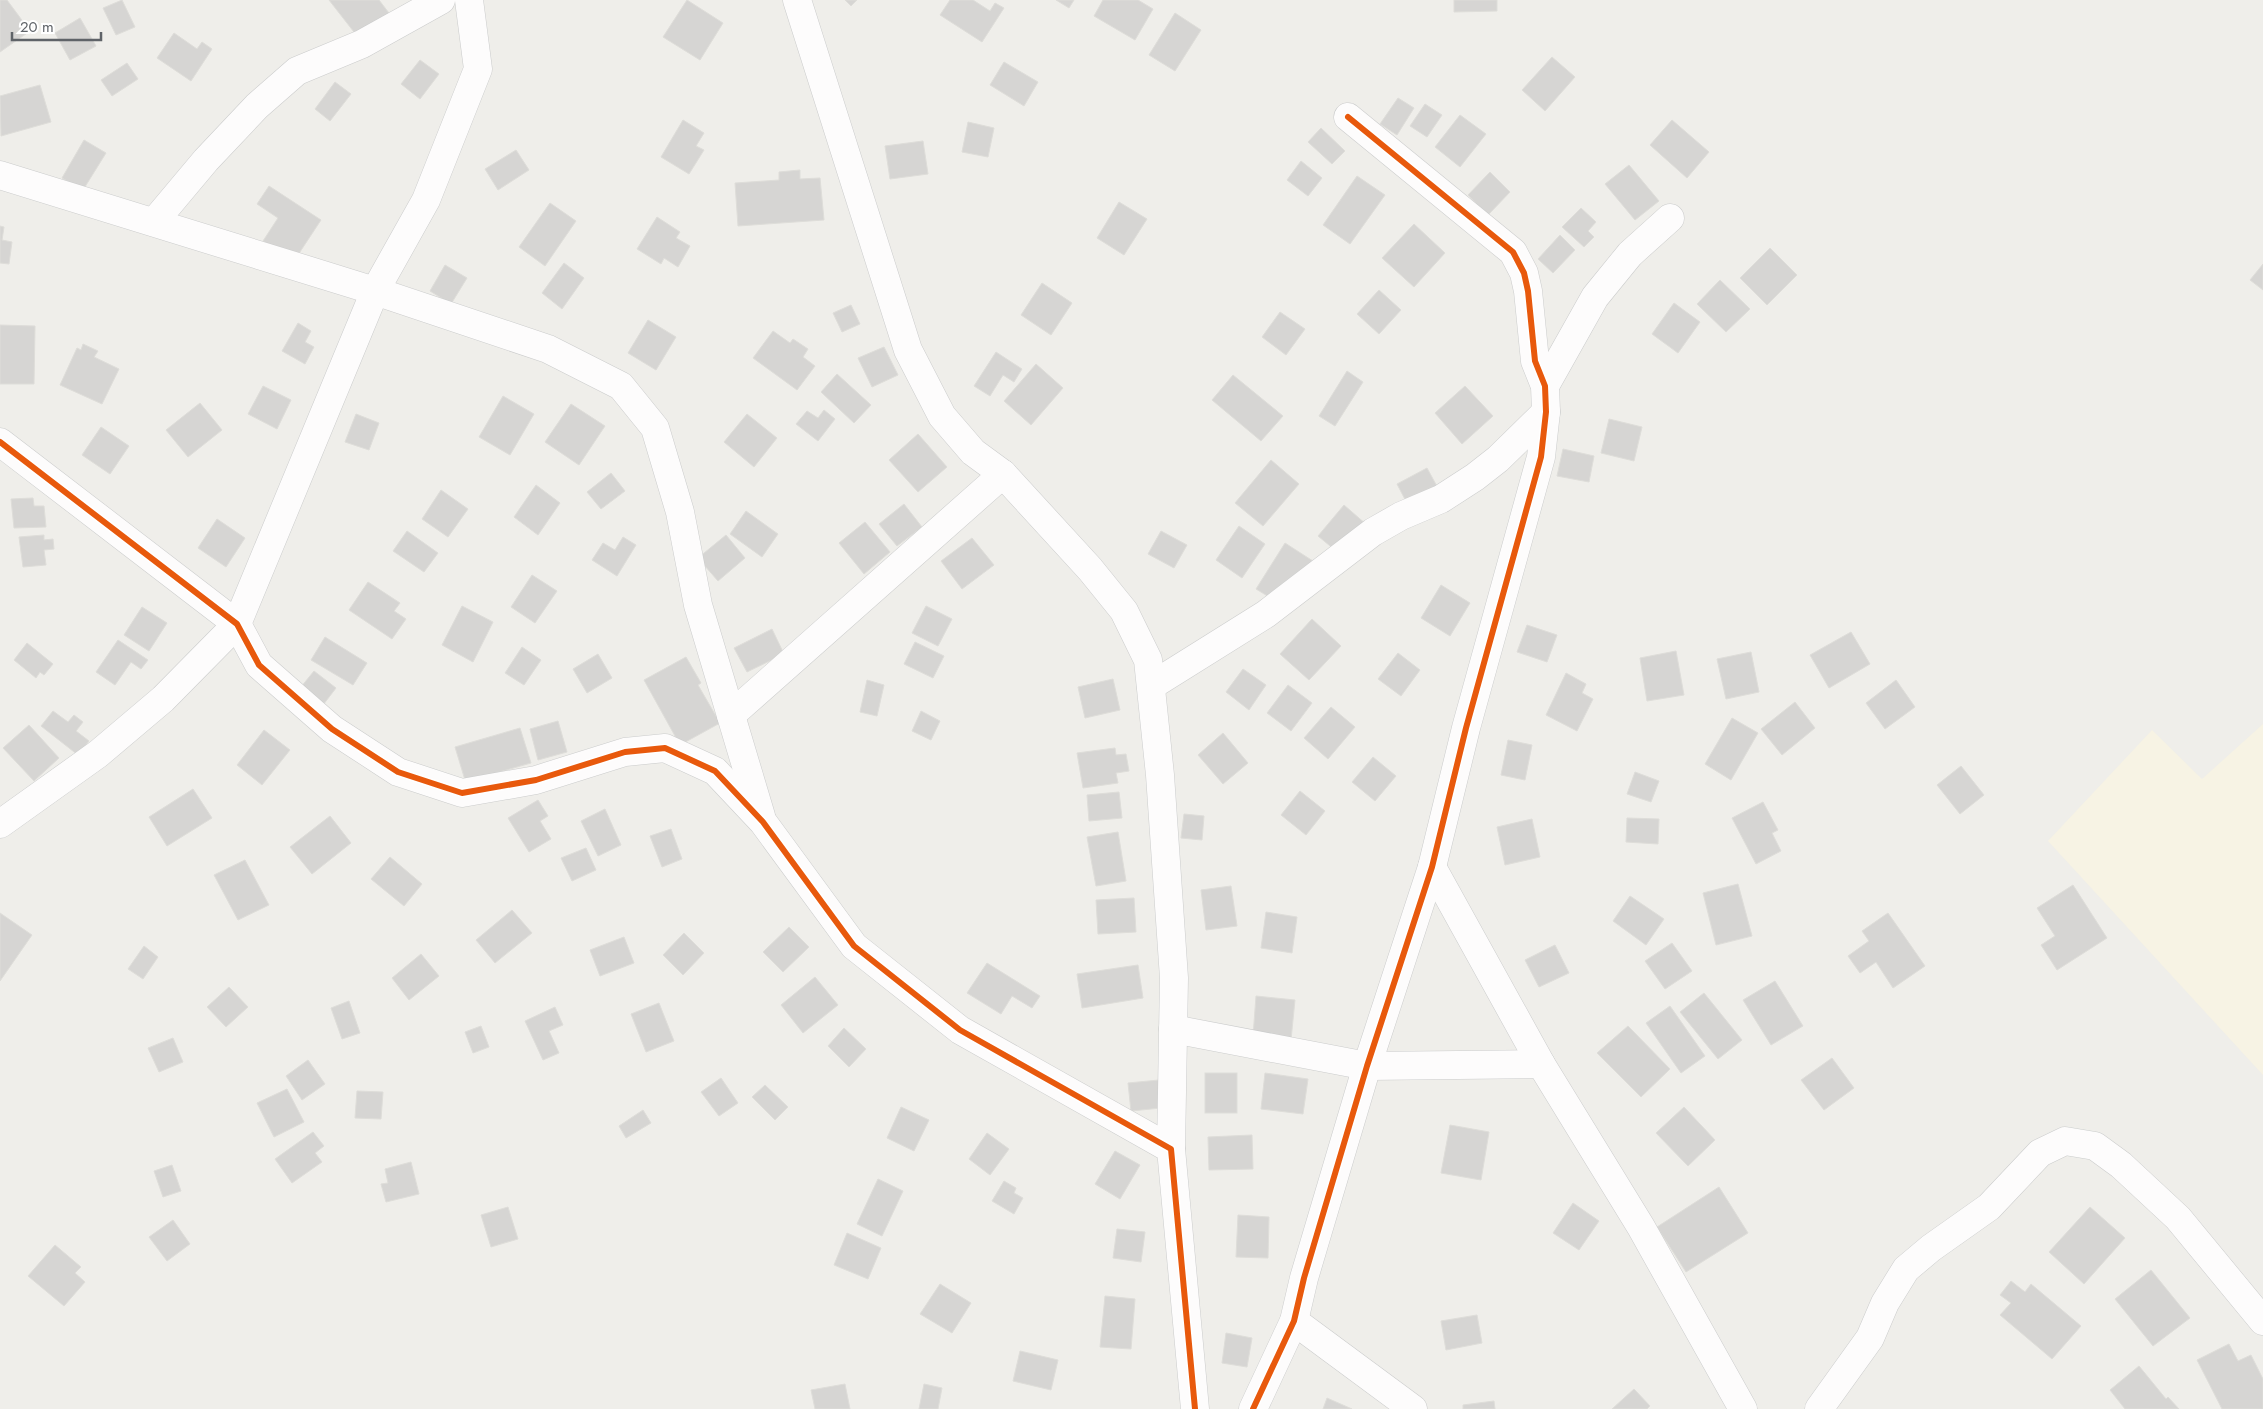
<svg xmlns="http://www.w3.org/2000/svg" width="2263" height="1409" font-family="Jost,sans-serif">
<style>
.commercial{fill:#f7f3e4}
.building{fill:#d6d5d3;stroke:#deddd9}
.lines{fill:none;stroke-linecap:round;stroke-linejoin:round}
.street-casing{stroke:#cbcccc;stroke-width:29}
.street{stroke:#fdfcfc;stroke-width:28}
.cycleway-casing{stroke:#fff;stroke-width:9}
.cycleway{stroke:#e8590c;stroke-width:6}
</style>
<rect width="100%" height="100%" fill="#efeeea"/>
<!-- commercial -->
<path class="commercial" d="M 2263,724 L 2263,1075 L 2048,841 L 2152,730 L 2202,779 Z"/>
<!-- building -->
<g class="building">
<path d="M 0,0 L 7,0 L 30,31 L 0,52 Z"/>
<path d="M 122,0 L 135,27 L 116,35 L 103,8 Z"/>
<path d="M 329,0 L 379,0 L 392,17 L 361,41 Z"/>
<path d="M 687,0 L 723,23 L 700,60 L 663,37 Z"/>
<path d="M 845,0 L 857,0 L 851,6 Z"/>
<path d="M 950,0 L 973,0 L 990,11 L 995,3 L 1004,8 L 982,42 L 940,15 Z"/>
<path d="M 1056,0 L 1074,0 L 1069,8 Z"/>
<path d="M 1103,0 L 1138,0 L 1153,9 L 1135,40 L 1094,16 Z"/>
<path d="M 1454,0 L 1497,0 L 1497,11 L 1454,12 Z"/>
<path d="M 1175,13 L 1201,30 L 1175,71 L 1149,55 Z"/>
<path d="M 80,18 L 96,46 L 70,60 L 55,33 Z"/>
<path d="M 174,33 L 197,49 L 202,42 L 212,49 L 191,81 L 157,58 Z"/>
<path d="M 1552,57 L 1575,77 L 1545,111 L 1522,90 Z"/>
<path d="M 420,60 L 439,74 L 420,99 L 401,84 Z"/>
<path d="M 1004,62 L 1038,82 L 1024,106 L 990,85 Z"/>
<path d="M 127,63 L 138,79 L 112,96 L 101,80 Z"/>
<path d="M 335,82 L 351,94 L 330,121 L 315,109 Z"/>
<path d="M 40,85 L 51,122 L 1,136 L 0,96 Z"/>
<path d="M 1398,98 L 1414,108 L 1397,135 L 1380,124 Z"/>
<path d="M 1425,104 L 1442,115 L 1427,137 L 1410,126 Z"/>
<path d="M 1460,115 L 1486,134 L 1460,167 L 1435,147 Z"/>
<path d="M 683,120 L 704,133 L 696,146 L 704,150 L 689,174 L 661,157 Z"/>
<path d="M 1672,120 L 1709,152 L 1687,178 L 1650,145 Z"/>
<path d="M 968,122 L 994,128 L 988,157 L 962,152 Z"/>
<path d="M 1321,128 L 1345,151 L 1332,164 L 1308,142 Z"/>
<path d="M 84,140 L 106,153 L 83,190 L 62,178 Z"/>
<path d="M 923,141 L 928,174 L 890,179 L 885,146 Z"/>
<path d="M 516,150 L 529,170 L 498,190 L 485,169 Z"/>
<path d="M 1301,161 L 1322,178 L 1308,196 L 1287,180 Z"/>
<path d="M 1629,165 L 1659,201 L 1635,220 L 1605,184 Z"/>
<path d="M 800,170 L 800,179 L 820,178 L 824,220 L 738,226 L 735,183 L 779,180 L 779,172 Z"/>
<path d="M 1490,172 L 1510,192 L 1488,215 L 1468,195 Z"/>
<path d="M 1357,176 L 1385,195 L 1350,244 L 1323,225 Z"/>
<path d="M 269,186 L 321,220 L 294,261 L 263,241 L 278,218 L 257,204 Z"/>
<path d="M 1119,202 L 1147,219 L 1124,255 L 1097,238 Z"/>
<path d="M 550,203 L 576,221 L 545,266 L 519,247 Z"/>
<path d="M 1581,208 L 1596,222 L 1588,231 L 1594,237 L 1584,247 L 1562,227 Z"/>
<path d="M 657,217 L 680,232 L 676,238 L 690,246 L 678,267 L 664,258 L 661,264 L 637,249 Z"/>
<path d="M 1414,224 L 1445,253 L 1414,287 L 1382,258 Z"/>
<path d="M 0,226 L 4,227 L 2,240 L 12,242 L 9,264 L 0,263 Z"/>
<path d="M 1560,235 L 1575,250 L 1553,273 L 1538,259 Z"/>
<path d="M 1770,248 L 1797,275 L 1767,305 L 1740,278 Z"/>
<path d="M 564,263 L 584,278 L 562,309 L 542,293 Z"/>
<path d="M 2263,264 L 2263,290 L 2250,280 Z"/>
<path d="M 445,265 L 467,278 L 451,304 L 430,291 Z"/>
<path d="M 1720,280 L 1750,309 L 1726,332 L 1697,304 Z"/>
<path d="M 1042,283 L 1072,303 L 1051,335 L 1021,315 Z"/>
<path d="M 1379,290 L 1401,310 L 1379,334 L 1357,314 Z"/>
<path d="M 1674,303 L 1700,322 L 1678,353 L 1652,334 Z"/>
<path d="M 851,305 L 860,324 L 842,332 L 833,313 Z"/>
<path d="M 1280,312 L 1305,329 L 1286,355 L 1262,337 Z"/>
<path d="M 648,320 L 676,337 L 656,370 L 628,353 Z"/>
<path d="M 298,323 L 311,331 L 305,342 L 314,347 L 305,364 L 282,351 Z"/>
<path d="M 0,325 L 35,326 L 34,384 L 0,384 Z"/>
<path d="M 773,331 L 790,343 L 793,339 L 808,349 L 803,357 L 815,366 L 797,390 L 753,358 Z"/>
<path d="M 83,344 L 98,351 L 94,357 L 119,369 L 102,404 L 60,385 L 77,348 L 81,350 Z"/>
<path d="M 884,347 L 898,375 L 872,387 L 858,358 Z"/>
<path d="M 996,352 L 1022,369 L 1014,382 L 1003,375 L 990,396 L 974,386 Z"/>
<path d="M 1036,364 L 1063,388 L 1031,425 L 1004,401 Z"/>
<path d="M 1347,371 L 1363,382 L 1335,426 L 1319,416 Z"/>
<path d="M 837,374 L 871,405 L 854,423 L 821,392 Z"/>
<path d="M 1233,375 L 1283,416 L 1261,441 L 1212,400 Z"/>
<path d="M 263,386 L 291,400 L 277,429 L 248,414 Z"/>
<path d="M 1465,386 L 1493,416 L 1462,444 L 1435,413 Z"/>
<path d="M 503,396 L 534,414 L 510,455 L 479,437 Z"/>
<path d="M 200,403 L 222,430 L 188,457 L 166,430 Z"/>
<path d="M 571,404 L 605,426 L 579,465 L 545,442 Z"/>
<path d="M 824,410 L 835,419 L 818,441 L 796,424 L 807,411 L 818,418 Z"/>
<path d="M 356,414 L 379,423 L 369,450 L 345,442 Z"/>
<path d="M 747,414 L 777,438 L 754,467 L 724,442 Z"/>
<path d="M 1609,419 L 1642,427 L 1634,461 L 1601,453 Z"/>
<path d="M 101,427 L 129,446 L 110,474 L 82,455 Z"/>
<path d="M 918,434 L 947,467 L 918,492 L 889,460 Z"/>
<path d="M 1563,449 L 1594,456 L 1589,482 L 1557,476 Z"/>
<path d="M 1271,460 L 1299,484 L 1263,526 L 1235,503 Z"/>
<path d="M 1427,468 L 1439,490 L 1409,507 L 1397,484 Z"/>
<path d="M 611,473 L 625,491 L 601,509 L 587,492 Z"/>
<path d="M 536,485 L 560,503 L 538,535 L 514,517 Z"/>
<path d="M 441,490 L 468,509 L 448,537 L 422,519 Z"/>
<path d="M 33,498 L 34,506 L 44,506 L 46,527 L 14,528 L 11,499 Z"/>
<path d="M 904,504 L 922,527 L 897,546 L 879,524 Z"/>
<path d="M 1344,505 L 1367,525 L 1341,555 L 1318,536 Z"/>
<path d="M 746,511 L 778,534 L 762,557 L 730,534 Z"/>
<path d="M 217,519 L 245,538 L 226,567 L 198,548 Z"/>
<path d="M 865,522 L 890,552 L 864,574 L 839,543 Z"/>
<path d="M 1239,526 L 1265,544 L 1242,578 L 1216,560 Z"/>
<path d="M 407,531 L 438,553 L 424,572 L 393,551 Z"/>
<path d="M 1161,531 L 1187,545 L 1174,568 L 1148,554 Z"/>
<path d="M 44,535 L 44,540 L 53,539 L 54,549 L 44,550 L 46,565 L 23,567 L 19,537 Z"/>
<path d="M 726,535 L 745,558 L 718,581 L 698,558 Z"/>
<path d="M 623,537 L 636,545 L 617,576 L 592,560 L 603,543 L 615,550 Z"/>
<path d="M 972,538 L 994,565 L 962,589 L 941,561 Z"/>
<path d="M 1285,543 L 1316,563 L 1287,608 L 1256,589 Z"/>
<path d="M 532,575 L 557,591 L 535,623 L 511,607 Z"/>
<path d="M 368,582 L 400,603 L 394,611 L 406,619 L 392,639 L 349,610 Z"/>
<path d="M 1441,585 L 1470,603 L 1450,636 L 1421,618 Z"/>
<path d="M 462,606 L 493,622 L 473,662 L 442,645 Z"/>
<path d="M 926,606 L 952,619 L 938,646 L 912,633 Z"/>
<path d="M 142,607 L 167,623 L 149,651 L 124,635 Z"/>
<path d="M 1312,619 L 1341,646 L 1309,680 L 1280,654 Z"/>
<path d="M 1527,625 L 1557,635 L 1547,662 L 1517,652 Z"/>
<path d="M 772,629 L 784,654 L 747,672 L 734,648 Z"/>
<path d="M 1851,632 L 1870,664 L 1829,688 L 1810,655 Z"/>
<path d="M 325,637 L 367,663 L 353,685 L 311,660 Z"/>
<path d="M 118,640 L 148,660 L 141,669 L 131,662 L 115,685 L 96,672 Z"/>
<path d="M 915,642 L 944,656 L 933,678 L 904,664 Z"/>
<path d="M 27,643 L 53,664 L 44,675 L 40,672 L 36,678 L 14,660 Z"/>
<path d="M 522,647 L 541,660 L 524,685 L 505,673 Z"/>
<path d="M 1676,651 L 1684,695 L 1647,701 L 1640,658 Z"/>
<path d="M 1751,652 L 1759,692 L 1726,699 L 1717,659 Z"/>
<path d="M 1398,653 L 1420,670 L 1401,696 L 1378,679 Z"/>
<path d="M 598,654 L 612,678 L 587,693 L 573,669 Z"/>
<path d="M 686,657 L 701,683 L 698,685 L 720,723 L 680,745 L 644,680 Z"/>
<path d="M 1243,669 L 1266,685 L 1249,710 L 1226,692 Z"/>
<path d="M 314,671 L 336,688 L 323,705 L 301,687 Z"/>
<path d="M 1566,673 L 1586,684 L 1582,693 L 1593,699 L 1577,731 L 1546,715 Z"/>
<path d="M 1113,679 L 1120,710 L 1085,718 L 1078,687 Z"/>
<path d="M 867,680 L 884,685 L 877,716 L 860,712 Z"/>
<path d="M 1896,680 L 1915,707 L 1885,729 L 1866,703 Z"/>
<path d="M 1288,685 L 1312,703 L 1291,731 L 1267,713 Z"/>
<path d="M 1795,702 L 1815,728 L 1782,755 L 1761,729 Z"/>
<path d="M 1331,707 L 1355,727 L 1328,759 L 1304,738 Z"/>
<path d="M 53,711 L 68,722 L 74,715 L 83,722 L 76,731 L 89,741 L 78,755 L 41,726 Z"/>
<path d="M 921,711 L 940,721 L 931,740 L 912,731 Z"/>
<path d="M 1732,718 L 1758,733 L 1731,780 L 1705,764 Z"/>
<path d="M 558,721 L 567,752 L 538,760 L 530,729 Z"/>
<path d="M 29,725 L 59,758 L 34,781 L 3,748 Z"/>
<path d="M 520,728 L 531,763 L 496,773 L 468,790 L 455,747 Z"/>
<path d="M 264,730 L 290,750 L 262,785 L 237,765 Z"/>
<path d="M 1223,733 L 1248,763 L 1223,784 L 1198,755 Z"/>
<path d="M 1508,740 L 1532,745 L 1525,780 L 1501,775 Z"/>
<path d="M 1115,748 L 1116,755 L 1126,754 L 1129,771 L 1116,773 L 1118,783 L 1083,788 L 1077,753 Z"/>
<path d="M 1373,757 L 1396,776 L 1375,801 L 1352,782 Z"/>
<path d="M 1961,766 L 1984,795 L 1960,814 L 1937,785 Z"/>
<path d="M 1635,772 L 1659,781 L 1651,802 L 1627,794 Z"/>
<path d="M 193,789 L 212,818 L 167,846 L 149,817 Z"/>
<path d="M 1300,791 L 1325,811 L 1306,835 L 1281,815 Z"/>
<path d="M 1119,792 L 1122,818 L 1089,821 L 1087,795 Z"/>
<path d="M 538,800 L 548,816 L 540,821 L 551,839 L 529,852 L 508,818 Z"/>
<path d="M 1763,802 L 1778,830 L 1772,833 L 1781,851 L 1756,864 L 1732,818 Z"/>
<path d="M 605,809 L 621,845 L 598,856 L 581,821 Z"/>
<path d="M 1184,814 L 1204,816 L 1202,840 L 1181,838 Z"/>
<path d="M 330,816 L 351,843 L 312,874 L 290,847 Z"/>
<path d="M 1627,818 L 1659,819 L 1658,844 L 1626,842 Z"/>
<path d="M 1532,819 L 1540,857 L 1505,865 L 1497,827 Z"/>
<path d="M 671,829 L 682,859 L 662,867 L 650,836 Z"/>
<path d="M 1118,832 L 1126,881 L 1096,886 L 1087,837 Z"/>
<path d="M 586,848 L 596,870 L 572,881 L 561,858 Z"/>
<path d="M 390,857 L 422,884 L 404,906 L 371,879 Z"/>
<path d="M 245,860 L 269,905 L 238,920 L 214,875 Z"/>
<path d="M 1738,884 L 1752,936 L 1716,945 L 1703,893 Z"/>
<path d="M 2073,885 L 2107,938 L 2057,970 L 2041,945 L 2055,936 L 2037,908 Z"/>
<path d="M 1231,886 L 1237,926 L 1206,930 L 1201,890 Z"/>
<path d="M 1630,896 L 1664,919 L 1646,945 L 1613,921 Z"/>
<path d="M 1134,898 L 1136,932 L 1098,934 L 1096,900 Z"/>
<path d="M 512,910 L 532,933 L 495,963 L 476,940 Z"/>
<path d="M 1266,912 L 1297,917 L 1292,953 L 1261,948 Z"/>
<path d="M 0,913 L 32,935 L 0,981 Z"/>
<path d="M 1888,913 L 1925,966 L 1893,988 L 1876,962 L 1860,973 L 1848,956 L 1869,941 L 1862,931 Z"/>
<path d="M 789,927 L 809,947 L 783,972 L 763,952 Z"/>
<path d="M 684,933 L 704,953 L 683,975 L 663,955 Z"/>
<path d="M 624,937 L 634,963 L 600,976 L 590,950 Z"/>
<path d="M 1672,943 L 1692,971 L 1665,989 L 1645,961 Z"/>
<path d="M 1555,945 L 1569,973 L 1539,987 L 1525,960 Z"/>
<path d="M 144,946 L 158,957 L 143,979 L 128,969 Z"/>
<path d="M 421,954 L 439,976 L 409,1000 L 392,978 Z"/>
<path d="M 987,963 L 1040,996 L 1032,1008 L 1012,996 L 1001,1014 L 967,993 Z"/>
<path d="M 1138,965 L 1143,998 L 1082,1008 L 1077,974 Z"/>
<path d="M 815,977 L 838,1005 L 803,1033 L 781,1005 Z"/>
<path d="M 1775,981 L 1803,1026 L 1771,1045 L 1743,1000 Z"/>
<path d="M 229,987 L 248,1007 L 226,1027 L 207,1007 Z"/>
<path d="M 1704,993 L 1742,1040 L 1718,1059 L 1680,1012 Z"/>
<path d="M 1256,996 L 1295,1000 L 1291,1040 L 1253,1036 Z"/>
<path d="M 349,1001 L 360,1033 L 342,1039 L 331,1008 Z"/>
<path d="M 659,1003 L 674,1041 L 646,1052 L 631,1014 Z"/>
<path d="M 1670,1006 L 1705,1056 L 1681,1073 L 1646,1023 Z"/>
<path d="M 555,1007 L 563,1025 L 549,1031 L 559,1053 L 543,1060 L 525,1021 Z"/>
<path d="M 481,1026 L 489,1047 L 473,1053 L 465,1032 Z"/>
<path d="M 1628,1026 L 1670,1069 L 1641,1097 L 1597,1053 Z"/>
<path d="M 844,1028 L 866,1049 L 849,1067 L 828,1046 Z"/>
<path d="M 173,1038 L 183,1062 L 159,1072 L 148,1048 Z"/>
<path d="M 1832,1058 L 1854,1088 L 1824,1110 L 1801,1080 Z"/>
<path d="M 308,1060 L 325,1084 L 302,1100 L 286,1076 Z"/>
<rect x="1205" y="1073" width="32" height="40"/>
<path d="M 1265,1073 L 1308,1079 L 1303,1114 L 1261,1109 Z"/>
<path d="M 721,1078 L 738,1103 L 719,1116 L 701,1092 Z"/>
<path d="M 1159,1080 L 1161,1108 L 1131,1111 L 1128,1083 Z"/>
<path d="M 765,1085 L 788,1107 L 775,1120 L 752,1097 Z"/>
<path d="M 287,1089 L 304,1122 L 274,1137 L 257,1103 Z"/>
<path d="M 357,1091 L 383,1092 L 381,1119 L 355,1118 Z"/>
<path d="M 901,1107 L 929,1120 L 914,1151 L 887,1138 Z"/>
<path d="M 1684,1107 L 1715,1140 L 1688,1166 L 1656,1133 Z"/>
<path d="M 643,1110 L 651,1123 L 626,1138 L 619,1126 Z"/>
<path d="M 1450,1125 L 1489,1132 L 1481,1180 L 1441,1173 Z"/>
<path d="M 313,1132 L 324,1146 L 315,1153 L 322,1162 L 292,1183 L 275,1159 Z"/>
<path d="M 987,1133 L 1009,1149 L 990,1175 L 969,1159 Z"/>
<path d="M 1252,1135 L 1253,1169 L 1209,1170 L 1208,1137 Z"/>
<path d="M 1115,1151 L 1140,1165 L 1120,1199 L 1095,1184 Z"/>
<path d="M 411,1162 L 419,1194 L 386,1202 L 381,1184 L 388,1183 L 385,1169 Z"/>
<path d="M 172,1165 L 181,1191 L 163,1197 L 154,1171 Z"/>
<path d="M 878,1179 L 903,1191 L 882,1236 L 857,1224 Z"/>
<path d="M 1004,1181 L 1016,1188 L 1014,1193 L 1023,1198 L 1014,1214 L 992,1201 Z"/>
<path d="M 1719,1187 L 1748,1233 L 1686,1272 L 1657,1227 Z"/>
<path d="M 1573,1203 L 1599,1221 L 1579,1250 L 1553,1233 Z"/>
<path d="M 508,1207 L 518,1239 L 491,1247 L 481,1215 Z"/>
<path d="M 2090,1207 L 2125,1238 L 2084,1284 L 2049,1252 Z"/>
<path d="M 1238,1215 L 1269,1217 L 1268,1258 L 1236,1257 Z"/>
<path d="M 173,1220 L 190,1244 L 167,1261 L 149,1237 Z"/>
<path d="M 1117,1229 L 1145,1232 L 1141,1262 L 1113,1258 Z"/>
<path d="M 847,1233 L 881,1248 L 868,1279 L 834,1265 Z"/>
<path d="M 55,1245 L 81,1267 L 75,1273 L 85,1282 L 64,1306 L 28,1276 Z"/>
<path d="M 2151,1270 L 2190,1318 L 2153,1346 L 2115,1299 Z"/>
<path d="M 2011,1281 L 2025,1292 L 2031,1284 L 2081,1326 L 2052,1359 L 2000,1315 L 2011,1303 L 2000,1295 Z"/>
<path d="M 940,1284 L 971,1303 L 952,1333 L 920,1314 Z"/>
<path d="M 1105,1296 L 1135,1299 L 1131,1349 L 1100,1347 Z"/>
<path d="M 1477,1315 L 1482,1343 L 1446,1350 L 1441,1321 Z"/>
<path d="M 1226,1333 L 1252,1338 L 1247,1367 L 1222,1363 Z"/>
<path d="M 2229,1344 L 2238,1361 L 2251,1355 L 2263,1379 L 2263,1409 L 2222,1409 L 2197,1360 Z"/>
<path d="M 1020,1351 L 1058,1360 L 1051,1390 L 1013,1381 Z"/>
<path d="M 2139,1366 L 2166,1399 L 2168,1397 L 2179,1409 L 2125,1409 L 2110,1390 Z"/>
<path d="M 845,1384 L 850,1409 L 815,1409 L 811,1390 Z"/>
<path d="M 924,1384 L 942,1388 L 938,1409 L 919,1409 Z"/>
<path d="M 1634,1389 L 1650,1406 L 1647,1409 L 1612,1409 Z"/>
<path d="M 1327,1398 L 1352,1409 L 1323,1409 Z"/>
<path d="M 1494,1401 L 1495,1409 L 1463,1409 L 1463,1405 Z"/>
</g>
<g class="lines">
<defs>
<g id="street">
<path d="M 797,0 L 908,350 L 942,416 L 973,452 L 1003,474 L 1090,569 L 1124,611 L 1148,660 L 1160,775 L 1174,978 L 1171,1149"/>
<path d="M 0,175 L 375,291 L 548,349 L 621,386 L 655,428 L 680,512 L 698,605 L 761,816"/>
<path d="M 154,222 L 206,160 L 257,106 L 297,71 L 362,44 L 441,0"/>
<path d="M 1545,386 L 1595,297 L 1630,254 L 1670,218"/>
<path d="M 0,442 L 237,624 L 259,665 L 332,729 L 398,772 L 462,793 L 536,780 L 625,752 L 665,748 L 715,771 L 763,822 L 854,946 L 960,1030 L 1171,1149 L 1195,1409"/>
<path d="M 1151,686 L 1266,614 L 1373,532 L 1401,516 L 1441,499 L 1475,477 L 1498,459 L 1546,412"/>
<path d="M 731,715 L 1003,474"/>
<path d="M 0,824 L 98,754 L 163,699 L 237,624 L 375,291 L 426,200 L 478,69 L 469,0"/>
<path d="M 1432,867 L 1541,1064 L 1641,1227 L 1743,1409"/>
<path d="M 1173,1029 L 1367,1066 L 1541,1064"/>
<path d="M 1294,1321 L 1413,1409"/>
<path d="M 1253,1409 L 1294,1321 L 1304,1278 L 1367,1066 L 1432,867 L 1466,728 L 1541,457 L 1546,412 L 1545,386 L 1535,361 L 1528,291 L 1524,273 L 1513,252 L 1348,117"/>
<path d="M 1819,1409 L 1870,1338 L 1885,1303 L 1906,1269 L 1931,1248 L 1989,1207 L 2040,1153 L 2065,1141 L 2095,1146 L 2121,1165 L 2178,1218 L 2263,1321"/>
</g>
</defs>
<!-- street casing -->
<use href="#street" class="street-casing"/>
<!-- street -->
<use href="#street" class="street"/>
<defs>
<g id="cycleway">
<path d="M 0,442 L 237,624 L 259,665 L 332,729 L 398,772 L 462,793 L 536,780 L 625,752 L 665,748 L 715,771 L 763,822 L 854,946 L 960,1030 L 1171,1149 L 1195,1409"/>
<path d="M 1253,1409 L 1294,1321 L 1304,1278 L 1367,1066 L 1432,867 L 1466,728 L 1541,457 L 1546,412 L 1545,386 L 1535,361 L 1528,291 L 1524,273 L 1513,252 L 1348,117"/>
</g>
</defs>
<!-- cycleway casing -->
<use href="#cycleway" class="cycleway-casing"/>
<!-- cycleway -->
<use href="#cycleway" class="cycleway"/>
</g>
<!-- scale -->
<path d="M12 32v8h89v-8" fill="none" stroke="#5f6368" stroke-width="2.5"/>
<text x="20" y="32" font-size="15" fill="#5f6368" stroke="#ffffff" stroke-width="4" paint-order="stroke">20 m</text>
</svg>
